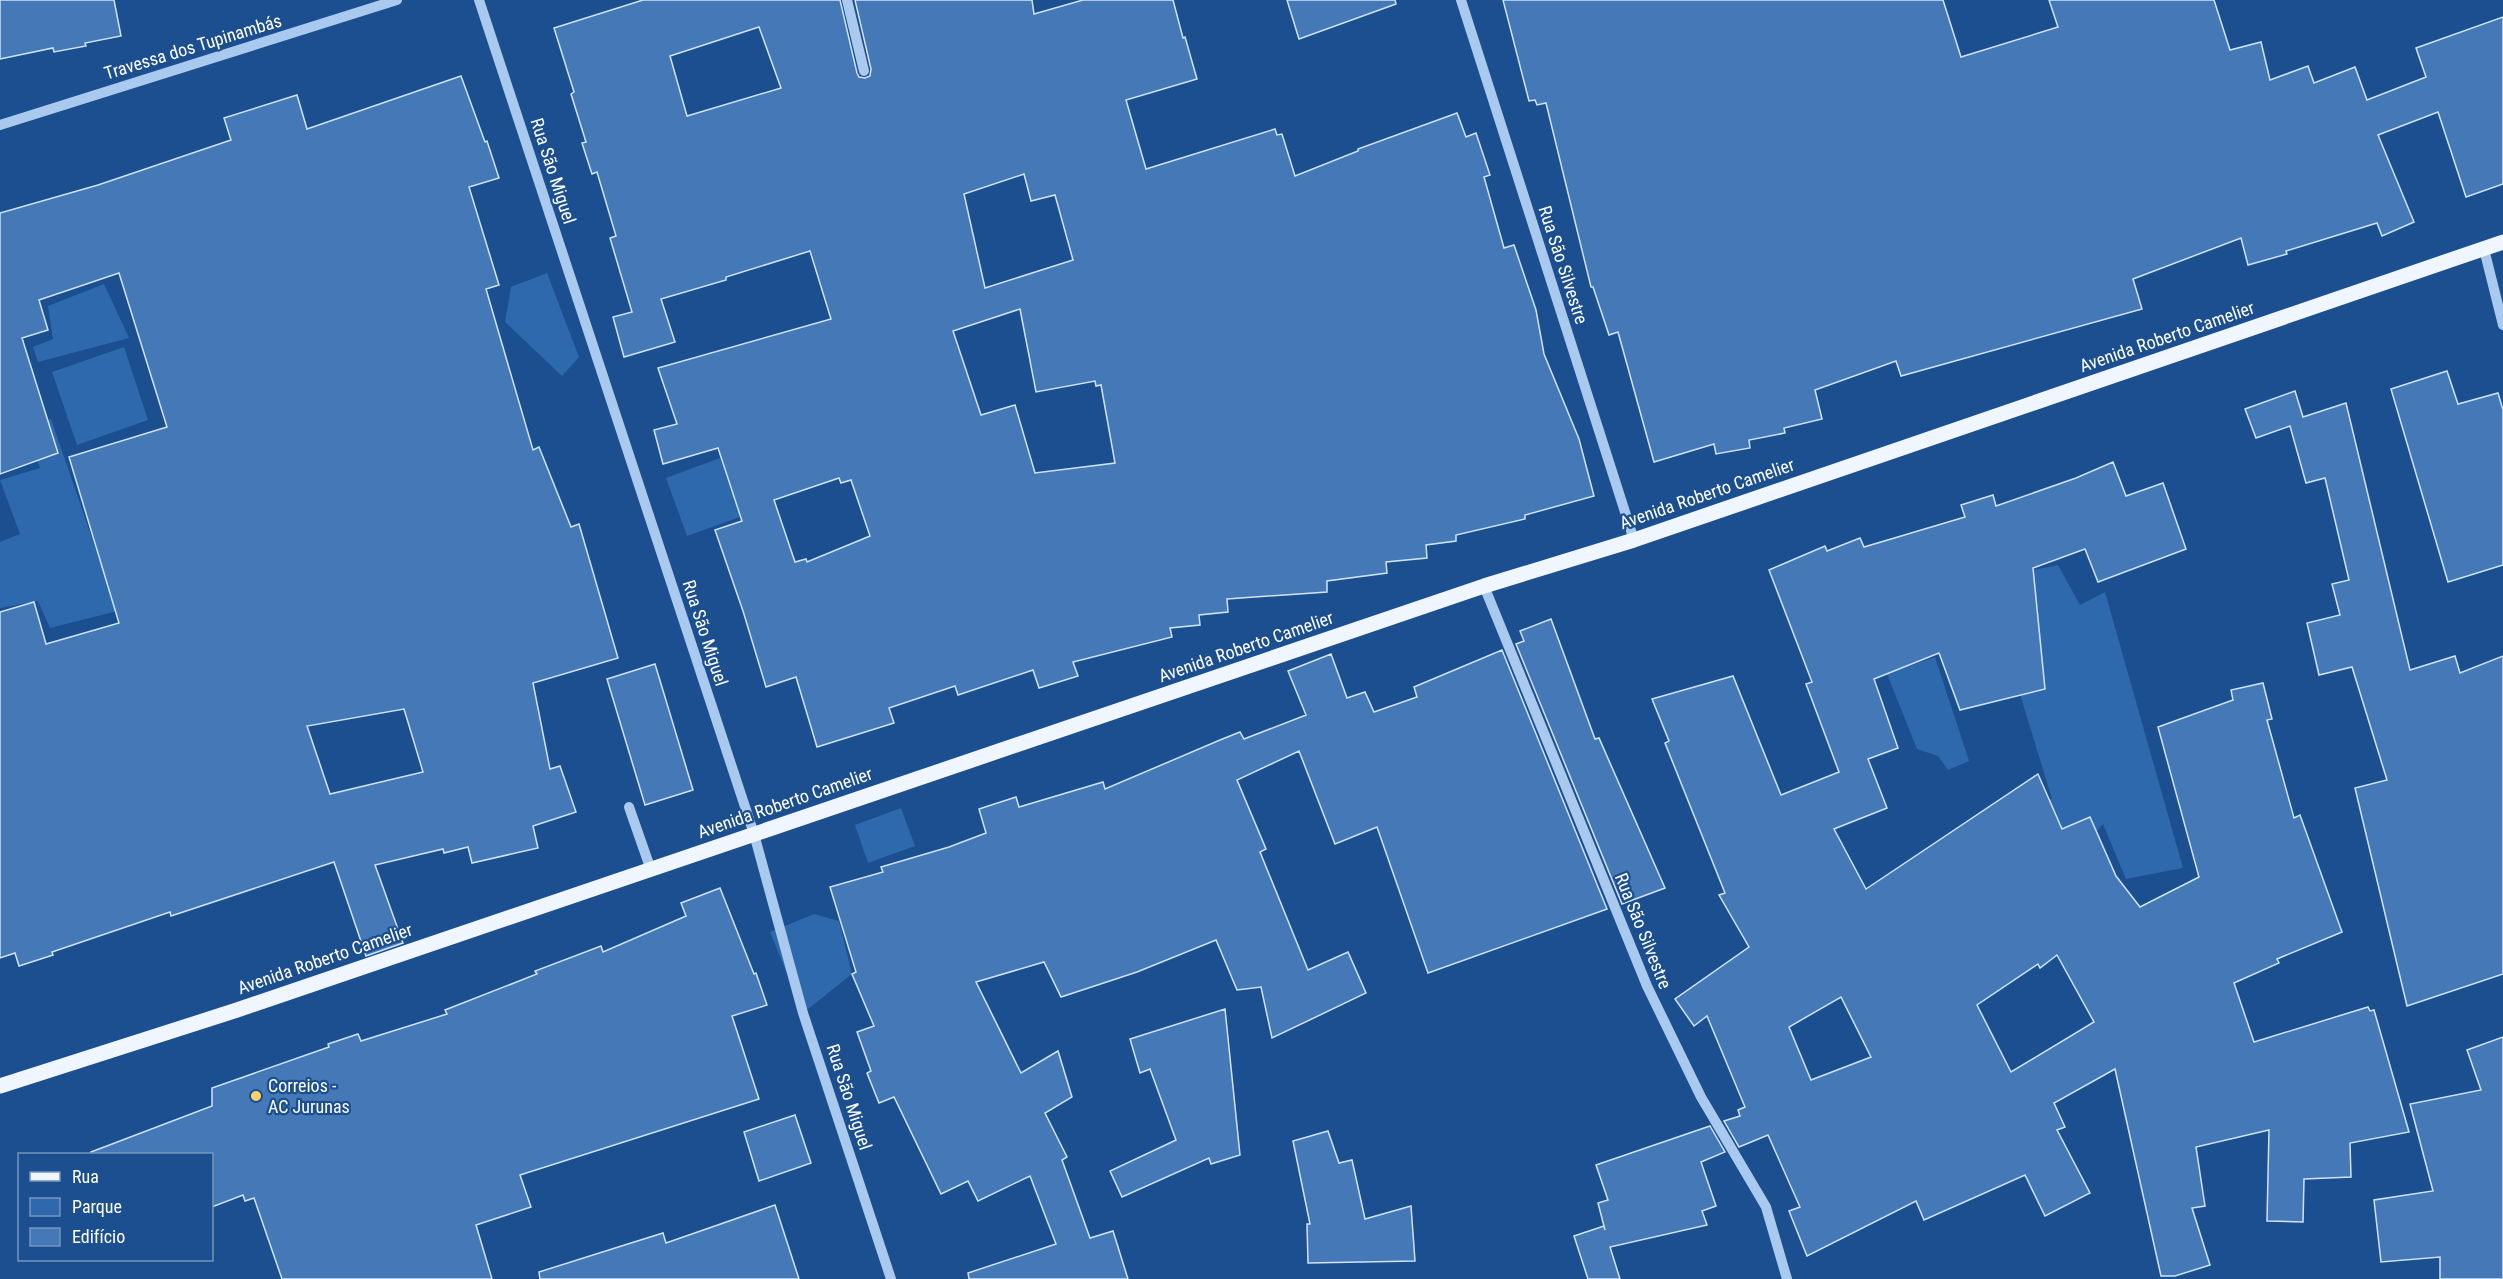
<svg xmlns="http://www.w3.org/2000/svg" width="2503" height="1279" font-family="'Roboto Condensed',sans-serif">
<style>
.green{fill:#2e69ad}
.building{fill:#4478b7;stroke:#cfe3fa;stroke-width:1.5;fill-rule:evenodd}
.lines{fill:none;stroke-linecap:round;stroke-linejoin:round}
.minor{stroke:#a9c9ee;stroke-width:10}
.major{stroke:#f0f6ff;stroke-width:15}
.poi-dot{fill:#ffd166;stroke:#1b4f8f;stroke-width:2}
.labels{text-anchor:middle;stroke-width:4.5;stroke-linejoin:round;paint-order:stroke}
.street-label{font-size:18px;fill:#fff;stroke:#1b4f8f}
.poi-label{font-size:18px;fill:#fff;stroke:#1b4f8f;text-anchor:start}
</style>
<rect width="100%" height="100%" fill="#1b4f8f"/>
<!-- green -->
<g class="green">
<path d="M 547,273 L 579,357 L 562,376 L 505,322 L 511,287 Z"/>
<path d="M 104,284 L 129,338 L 38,362 L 33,347 L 53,339 L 48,306 Z"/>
<path d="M 124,347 L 148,420 L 77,445 L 52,372 Z"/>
<path d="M 51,419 L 117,611 L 50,628 L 38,601 L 0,608 L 0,542 L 20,534 L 0,480 L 40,468 L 26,427 Z"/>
<path d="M 720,458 L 740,517 L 687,536 L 666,478 Z"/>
<path d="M 2058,565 L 2080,605 L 2105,592 L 2183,868 L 2126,879 L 2103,824 L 2073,857 L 2020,805 L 2052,799 L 2016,681 L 2003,627 L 2039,611 L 2019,573 Z"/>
<path d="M 1935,657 L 1969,761 L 1948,770 L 1938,756 L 1917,749 L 1887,674 Z"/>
<path d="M 901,808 L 915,846 L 868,863 L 855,825 Z"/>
<path d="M 814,914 L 839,921 L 852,974 L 803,1013 L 770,932 Z"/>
</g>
<!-- building -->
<g class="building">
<path d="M 0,0 L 114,0 L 121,36 L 85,43 L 86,46 L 54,52 L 53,48 L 0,59 Z"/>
<path d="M 643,0 L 840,0 L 857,73 L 859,77 L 865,78 L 870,76 L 871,69 L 855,0 L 1032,0 L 1034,14 L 1083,0 L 1173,0 L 1183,38 L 1185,37 L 1197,79 L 1126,100 L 1146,169 L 1275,129 L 1277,135 L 1282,134 L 1295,176 L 1358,151 L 1358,149 L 1457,113 L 1466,137 L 1476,133 L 1490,175 L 1484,177 L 1504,248 L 1514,245 L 1536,310 L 1544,354 L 1579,439 L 1594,496 L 1525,515 L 1525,519 L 1456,535 L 1456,541 L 1426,545 L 1427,558 L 1386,562 L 1387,573 L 1327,581 L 1327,592 L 1227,599 L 1228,612 L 1199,615 L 1200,625 L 1170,628 L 1172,637 L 1073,662 L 1078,676 L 1039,688 L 1033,670 L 958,695 L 955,686 L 889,708 L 894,723 L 817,747 L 796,677 L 766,687 L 743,611 L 715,530 L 742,521 L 718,448 L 663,464 L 654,430 L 677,424 L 658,368 L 831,319 L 810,251 L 726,277 L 726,280 L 661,299 L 675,342 L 624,357 L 613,317 L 632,312 L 610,238 L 616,236 L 597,172 L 592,174 L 582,143 L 586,142 L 571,94 L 574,92 L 554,28 ZM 759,27 L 781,88 L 687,116 L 670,56 ZM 1024,174 L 1031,201 L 1055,195 L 1073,260 L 985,288 L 964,194 ZM 1020,309 L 1036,392 L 1095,381 L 1096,386 L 1101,385 L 1115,463 L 1035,473 L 1015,405 L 981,415 L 953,331 ZM 839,478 L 841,483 L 851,480 L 870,536 L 807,562 L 806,559 L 795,562 L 774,500 Z"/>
<path d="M 1287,0 L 1395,0 L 1396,4 L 1299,39 Z"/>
<path d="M 1503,0 L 1943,0 L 1961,57 L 2058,27 L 2049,0 L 2214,0 L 2230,50 L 2261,42 L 2270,80 L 2308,66 L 2314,83 L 2355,67 L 2367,100 L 2426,77 L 2416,48 L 2503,17 L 2503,184 L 2466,197 L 2438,112 L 2378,135 L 2414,222 L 2382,236 L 2377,223 L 2286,251 L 2287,254 L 2248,265 L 2241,238 L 2133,279 L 2142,309 L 1901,376 L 1896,361 L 1815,390 L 1822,419 L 1784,428 L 1785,433 L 1749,440 L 1750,448 L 1716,454 L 1714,444 L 1654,462 L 1618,332 L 1609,335 L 1593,287 L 1591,287 L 1546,103 L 1537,105 L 1535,100 L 1529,101 Z"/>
<path d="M 461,76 L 485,142 L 487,141 L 499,178 L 469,187 L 499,285 L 486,289 L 533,450 L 539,447 L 571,527 L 579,524 L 618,658 L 533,683 L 550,769 L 560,766 L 576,812 L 533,826 L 538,848 L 472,863 L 468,847 L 444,853 L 443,849 L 375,865 L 403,943 L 366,956 L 334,862 L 171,916 L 170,912 L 52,952 L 53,955 L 19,966 L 15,953 L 0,958 L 0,612 L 34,602 L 46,644 L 119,623 L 69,457 L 167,427 L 119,273 L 39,300 L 48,330 L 22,338 L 58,453 L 0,474 L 0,213 L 98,185 L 231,140 L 224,118 L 297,95 L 307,129 ZM 404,709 L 423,772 L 330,794 L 307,726 Z"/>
<path d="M 2447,371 L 2458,404 L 2498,393 L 2503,410 L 2503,565 L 2448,582 L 2391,389 Z"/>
<path d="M 2295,391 L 2303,417 L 2346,403 L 2410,670 L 2455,656 L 2460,673 L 2503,656 L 2503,974 L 2407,1006 L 2355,788 L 2387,780 L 2352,667 L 2319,675 L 2307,623 L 2340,615 L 2332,584 L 2349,580 L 2325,478 L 2306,483 L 2290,426 L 2256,438 L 2245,409 Z"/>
<path d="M 2113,462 L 2126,496 L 2163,483 L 2186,549 L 2098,582 L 2085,549 L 2033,568 L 2045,689 L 1960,710 L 1939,653 L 1874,679 L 1898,748 L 1868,759 L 1887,808 L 1834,829 L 1866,889 L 2038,774 L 2062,829 L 2090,817 L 2116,876 L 2140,907 L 2199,877 L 2158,727 L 2233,700 L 2231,690 L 2263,683 L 2272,719 L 2267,720 L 2294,818 L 2300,815 L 2342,932 L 2277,959 L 2279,963 L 2234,983 L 2254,1042 L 2368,1007 L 2370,1011 L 2374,1010 L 2409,1132 L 2350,1143 L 2351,1177 L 2304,1179 L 2303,1222 L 2267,1221 L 2269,1130 L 2196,1147 L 2205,1206 L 2192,1208 L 2210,1265 L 2175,1276 L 2161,1276 L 2115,1069 L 2054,1103 L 2065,1127 L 2057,1130 L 2090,1193 L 2045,1216 L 2025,1175 L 1924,1220 L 1916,1201 L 1807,1256 L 1789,1211 L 1800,1207 L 1768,1135 L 1739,1147 L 1724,1121 L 1740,1116 L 1738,1110 L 1745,1107 L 1707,1016 L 1694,1026 L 1675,999 L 1749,947 L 1719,895 L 1725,893 L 1665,743 L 1669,741 L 1652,699 L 1733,676 L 1781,795 L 1839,772 L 1806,684 L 1812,682 L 1769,570 L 1825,546 L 1827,551 L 1860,538 L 1864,547 L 1965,517 L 1961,505 L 1993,495 L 1996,506 L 2076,478 ZM 2057,955 L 2094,1022 L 2011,1072 L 1977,1005 L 2038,964 L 2040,968 ZM 1841,997 L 1871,1057 L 1811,1080 L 1789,1027 Z"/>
<path d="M 1551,619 L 1595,739 L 1599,738 L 1665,888 L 1622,904 L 1516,644 L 1524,641 L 1520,631 Z"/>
<path d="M 1502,650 L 1607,909 L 1428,973 L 1377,827 L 1335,844 L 1299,751 L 1237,780 L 1266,849 L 1260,852 L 1308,970 L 1348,952 L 1366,993 L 1272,1038 L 1261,987 L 1237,990 L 1216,940 L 1137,972 L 1061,997 L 1044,962 L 976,982 L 1021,1073 L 1058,1051 L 1072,1097 L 1045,1113 L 1067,1157 L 1062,1160 L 1090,1238 L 1113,1231 L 1128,1279 L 969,1279 L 968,1273 L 1056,1244 L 1030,1176 L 978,1201 L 968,1181 L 941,1194 L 894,1097 L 879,1103 L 867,1073 L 871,1071 L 857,1032 L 874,1026 L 852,974 L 856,972 L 830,887 L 883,872 L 881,867 L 949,847 L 986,833 L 979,809 L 1016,797 L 1019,807 L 1103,782 L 1105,789 L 1220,740 L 1240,732 L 1244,739 L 1306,715 L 1288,671 L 1331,654 L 1347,698 L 1365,692 L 1374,712 L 1417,697 L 1414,687 Z"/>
<path d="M 655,664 L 693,790 L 645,805 L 607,679 Z"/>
<path d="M 720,888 L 754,974 L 756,973 L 767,1005 L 732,1016 L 759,1099 L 520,1175 L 531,1207 L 476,1225 L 492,1279 L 282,1279 L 254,1198 L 245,1201 L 243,1195 L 212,1207 L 212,1155 L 92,1155 L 91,1152 L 212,1106 L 212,1088 L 329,1047 L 328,1044 L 358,1034 L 361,1041 L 447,1014 L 445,1010 L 537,974 L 535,971 L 601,946 L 603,952 L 686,916 L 681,903 Z"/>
<path d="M 1225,1009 L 1240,1155 L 1211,1164 L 1209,1158 L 1122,1197 L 1110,1171 L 1176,1140 L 1150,1069 L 1140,1073 L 1130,1039 Z"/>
<path d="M 2503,1037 L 2503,1279 L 2440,1279 L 2440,1257 L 2381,1262 L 2374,1200 L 2433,1191 L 2410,1104 L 2481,1090 L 2467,1050 Z"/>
<path d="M 795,1115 L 811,1163 L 759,1181 L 744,1132 Z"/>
<path d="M 1710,1126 L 1725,1152 L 1701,1162 L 1716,1206 L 1702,1211 L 1707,1225 L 1610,1247 L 1620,1279 L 1588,1279 L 1574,1236 L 1604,1226 L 1605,1230 L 1598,1203 L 1608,1200 L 1596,1165 Z"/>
<path d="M 1328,1131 L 1339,1163 L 1352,1160 L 1365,1219 L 1411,1206 L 1415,1261 L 1308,1263 L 1307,1224 L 1310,1224 L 1293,1141 Z"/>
<path d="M 775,1205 L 799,1279 L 540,1279 L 539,1272 L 631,1243 L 663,1233 L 666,1243 Z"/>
</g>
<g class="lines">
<!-- minor -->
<g class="minor">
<path d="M 479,0 L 754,834 L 803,1013 L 891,1279"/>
<path d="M 847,0 L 864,71"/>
<path d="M 1461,0 L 1634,540"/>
<path d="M 0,125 L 397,0"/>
<path d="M 2484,249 L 2503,325"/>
<path d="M 1484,586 L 1647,986 L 1701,1097 L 1766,1207 L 1787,1279"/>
<path d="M 629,807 L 651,870"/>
</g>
<!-- major -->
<path class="major" d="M 0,1086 L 237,1010 L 1484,586 L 1634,540 L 2503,242"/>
</g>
<!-- markers -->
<circle class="poi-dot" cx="256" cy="1096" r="6"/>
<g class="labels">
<!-- street labels -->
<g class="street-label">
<text transform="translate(193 47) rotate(-17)" y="6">Travessa dos Tupinambás</text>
<text transform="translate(553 171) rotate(72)" y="6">Rua São Miguel</text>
<text transform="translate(1563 265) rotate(72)" y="6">Rua São Silvestre</text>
<text transform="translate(2167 337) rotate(-19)" y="6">Avenida Roberto Camelier</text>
<text transform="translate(1707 494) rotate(-19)" y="6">Avenida Roberto Camelier</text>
<text transform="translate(705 633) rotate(72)" y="6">Rua São Miguel</text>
<text transform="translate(1246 647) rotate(-19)" y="6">Avenida Roberto Camelier</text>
<text transform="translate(785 803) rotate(-19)" y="6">Avenida Roberto Camelier</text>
<text transform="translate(1643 931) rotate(68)" y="6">Rua São Silvestre</text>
<text transform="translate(325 959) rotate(-19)" y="6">Avenida Roberto Camelier</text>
<text transform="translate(849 1097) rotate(72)" y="6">Rua São Miguel</text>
</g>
<!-- poi labels -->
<g class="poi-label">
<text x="268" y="1092">Correios -<tspan x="268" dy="21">AC Jurunas</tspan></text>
</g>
</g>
<!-- legend -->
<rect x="18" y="1153" width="195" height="108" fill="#1b4f8f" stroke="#7695bc" stroke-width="1.5"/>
<rect x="30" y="1172" width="30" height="9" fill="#f0f6ff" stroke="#7695bc" stroke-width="1.5"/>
<text x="72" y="1183" font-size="18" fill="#ffffff">Rua</text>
<rect x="30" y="1198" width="30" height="18" fill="#2e69ad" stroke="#7695bc" stroke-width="1.5"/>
<text x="72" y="1213" font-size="18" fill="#ffffff">Parque</text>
<rect x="30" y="1228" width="30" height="18" fill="#4478b7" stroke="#7695bc" stroke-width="1.5"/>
<text x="72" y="1243" font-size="18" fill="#ffffff">Edifício</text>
</svg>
